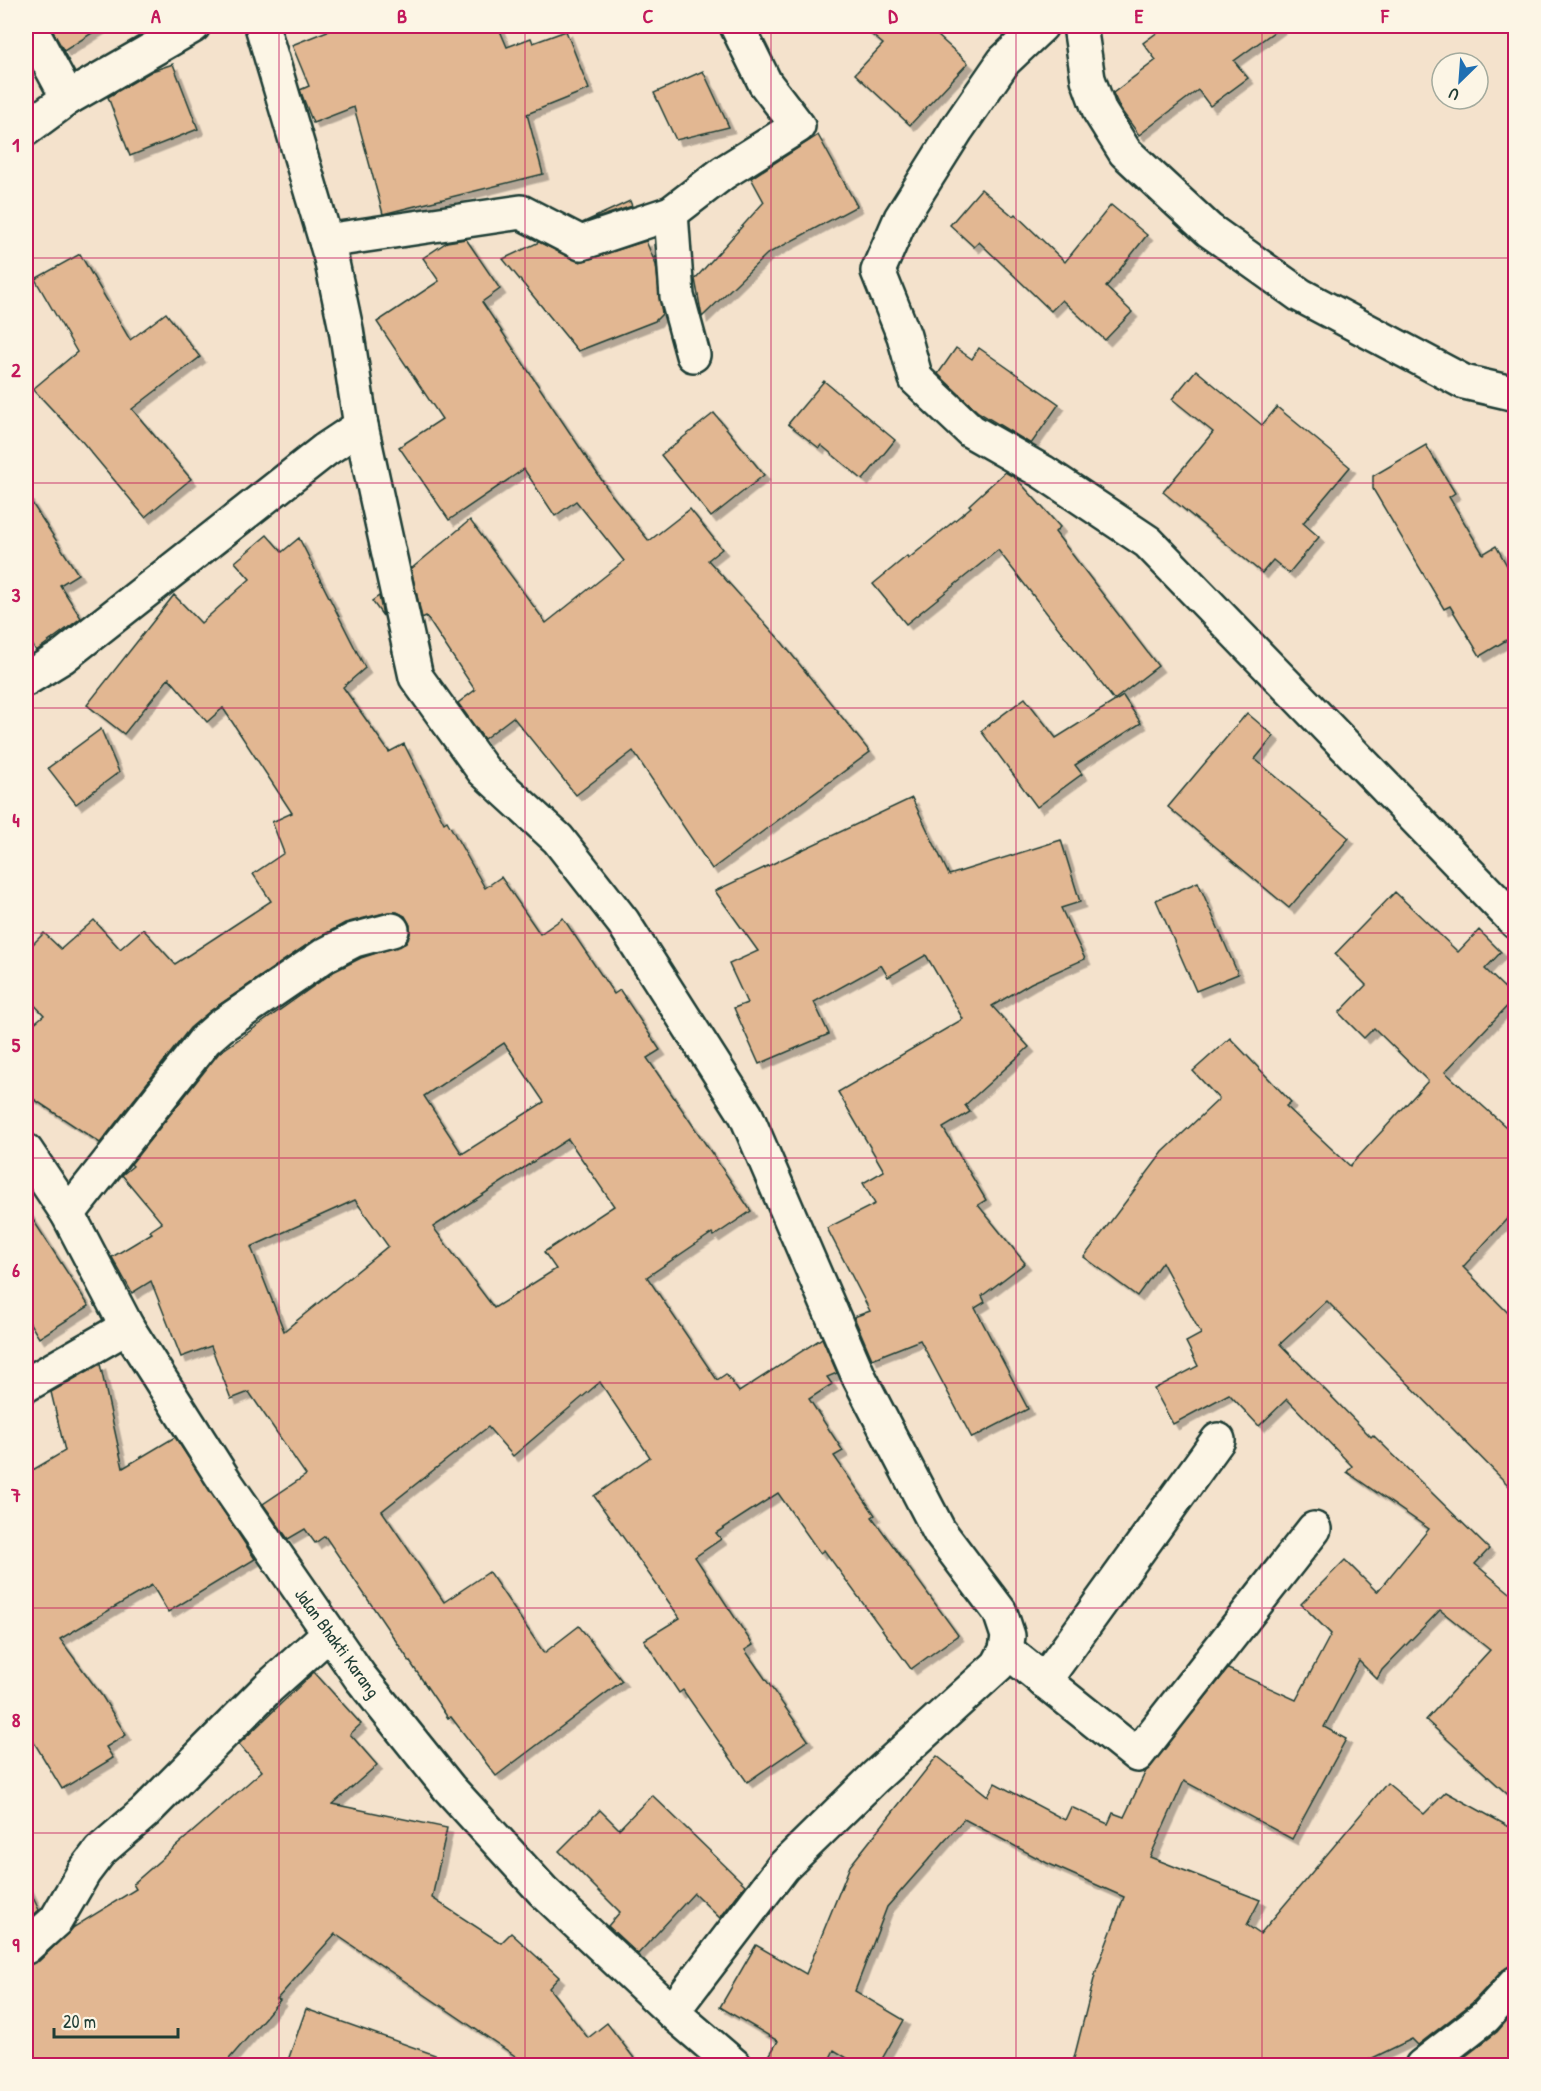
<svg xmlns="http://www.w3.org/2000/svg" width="1541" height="2091" font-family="'Patrick Hand',sans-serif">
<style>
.building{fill:#e2b792;stroke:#1f3d34;stroke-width:1.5;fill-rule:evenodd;filter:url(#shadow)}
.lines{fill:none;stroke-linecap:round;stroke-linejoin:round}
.minor-casing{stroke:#1f3d34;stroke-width:38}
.minor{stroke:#fcf5e5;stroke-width:33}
.grid{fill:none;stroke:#c2185b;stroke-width:1.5;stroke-opacity:0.55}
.labels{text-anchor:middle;stroke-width:4.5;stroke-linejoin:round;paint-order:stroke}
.street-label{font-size:18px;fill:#1f3d34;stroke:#fcf5e5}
.neatline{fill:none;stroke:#c2185b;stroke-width:2}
.grid-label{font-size:20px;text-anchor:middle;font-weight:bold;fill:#c2185b}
</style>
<defs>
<filter id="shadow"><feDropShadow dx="5.5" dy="5.5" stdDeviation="0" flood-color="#0004"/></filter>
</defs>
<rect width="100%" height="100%" fill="#f4e2cc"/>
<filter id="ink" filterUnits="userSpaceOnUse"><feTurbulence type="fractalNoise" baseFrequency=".0167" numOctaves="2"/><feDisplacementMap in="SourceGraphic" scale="12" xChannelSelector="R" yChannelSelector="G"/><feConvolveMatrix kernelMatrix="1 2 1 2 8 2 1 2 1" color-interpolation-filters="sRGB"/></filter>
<g filter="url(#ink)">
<!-- building -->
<g class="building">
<path d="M 50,26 L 103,26 L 64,51 Z"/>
<path d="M 340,26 L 498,26 L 507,47 L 531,38 L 533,43 L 566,31 L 589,89 L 527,114 L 543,174 L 383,214 L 354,107 L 313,123 L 300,90 L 309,86 L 292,45 Z"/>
<path d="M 861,26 L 927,26 L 968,63 L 910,125 L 855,74 L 883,44 Z"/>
<path d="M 1166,26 L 1282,26 L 1234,61 L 1248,78 L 1210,106 L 1198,90 L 1139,135 L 1121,110 L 1113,93 L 1156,60 L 1143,43 Z"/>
<path d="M 173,64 L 198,129 L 130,156 L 108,97 L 152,71 Z"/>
<path d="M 703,71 L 729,127 L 676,140 L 654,93 Z"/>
<path d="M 818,135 L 857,206 L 767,254 L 702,317 L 695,279 L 764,202 L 751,178 Z"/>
<path d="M 981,189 L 1013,216 L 1015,214 L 1065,262 L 1111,205 L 1147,235 L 1106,287 L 1132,312 L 1105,340 L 1062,300 L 1051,311 L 979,242 L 974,247 L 950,225 Z"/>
<path d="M 630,201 L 632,206 L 582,223 Z"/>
<path d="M 466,239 L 500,289 L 482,302 L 611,494 L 649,541 L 690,509 L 722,549 L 708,560 L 780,640 L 870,752 L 712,869 L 633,751 L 576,795 L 513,717 L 484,739 L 458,703 L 475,690 L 426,616 L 422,618 L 411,569 L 470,520 L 546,623 L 624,561 L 576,501 L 555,516 L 524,469 L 449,520 L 399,447 L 442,419 L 377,322 L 439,281 L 423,258 L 447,242 Z"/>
<path d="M 646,241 L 656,265 L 662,314 L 655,321 L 578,351 L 503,259 L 539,242 L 580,262 Z"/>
<path d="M 80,254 L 130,340 L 166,313 L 200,357 L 132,409 L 191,479 L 145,517 L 80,439 L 33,389 L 77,352 L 35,279 Z"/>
<path d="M 956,348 L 972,359 L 979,348 L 1059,404 L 1031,444 L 978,412 L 938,374 Z"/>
<path d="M 1196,370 L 1262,425 L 1277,407 L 1350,467 L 1303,523 L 1319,537 L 1289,573 L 1273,560 L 1262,573 L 1163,492 L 1213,432 L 1172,399 Z"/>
<path d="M 824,381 L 895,440 L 863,480 L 821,445 L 819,448 L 788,424 Z"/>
<path d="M 714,413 L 764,475 L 711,517 L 661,455 Z"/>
<path d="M 1426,445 L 1455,493 L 1449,497 L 1483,554 L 1496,546 L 1515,580 L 1515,635 L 1480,656 L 1450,606 L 1444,609 L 1373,489 L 1373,476 Z"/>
<path d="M 1005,472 L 1017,479 L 1060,527 L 1055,532 L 1158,666 L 1114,700 L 998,550 L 906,624 L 873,584 L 907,556 L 908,559 L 971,507 L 969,505 Z"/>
<path d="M 26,494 L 78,574 L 60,585 L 81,618 L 36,651 L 26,633 Z"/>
<path d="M 267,535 L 282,552 L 299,538 L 365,668 L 343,687 L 389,752 L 404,744 L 444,823 L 447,821 L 485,888 L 501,877 L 540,934 L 563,918 L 614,994 L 620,990 L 660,1050 L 647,1058 L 751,1211 L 714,1236 L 712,1233 L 647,1277 L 717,1380 L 726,1374 L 739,1392 L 822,1338 L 837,1373 L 827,1377 L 832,1384 L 809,1399 L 843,1451 L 834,1456 L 875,1515 L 872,1517 L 958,1635 L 911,1669 L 824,1550 L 820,1553 L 778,1493 L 716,1533 L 721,1539 L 695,1557 L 753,1645 L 745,1650 L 808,1740 L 747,1782 L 683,1690 L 679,1693 L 644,1640 L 680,1618 L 594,1496 L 650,1457 L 600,1382 L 513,1456 L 488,1427 L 382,1511 L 444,1602 L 489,1572 L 544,1653 L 579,1626 L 622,1681 L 496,1776 L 451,1717 L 448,1718 L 325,1536 L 315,1543 L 305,1529 L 288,1539 L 263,1504 L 306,1475 L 249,1392 L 231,1399 L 211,1346 L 181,1357 L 151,1281 L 132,1293 L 112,1257 L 152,1233 L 150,1231 L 162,1223 L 122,1175 L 133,1166 L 131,1164 L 219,1053 L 335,971 L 361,958 L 405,944 L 410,934 L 410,925 L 405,916 L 397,912 L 388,912 L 345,923 L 314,940 L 210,1011 L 190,1028 L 100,1143 L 26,1094 L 26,1030 L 44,1015 L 26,996 L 26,951 L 44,933 L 61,949 L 94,920 L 120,949 L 143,929 L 175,964 L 271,901 L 253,874 L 284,853 L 272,822 L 292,813 L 223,708 L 207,722 L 169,678 L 124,734 L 87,705 L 174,595 L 201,623 L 250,579 L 235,562 ZM 504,1043 L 544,1102 L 462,1154 L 424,1096 ZM 568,1139 L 614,1206 L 544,1252 L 556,1269 L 494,1308 L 433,1227 ZM 355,1200 L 388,1246 L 284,1331 L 251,1247 Z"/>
<path d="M 379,596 L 383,616 L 372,601 Z"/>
<path d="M 1123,696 L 1141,723 L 1075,765 L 1082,774 L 1037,807 L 981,731 L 1025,698 L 1056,738 Z"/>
<path d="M 1247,713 L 1274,736 L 1255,759 L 1349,838 L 1289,908 L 1168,807 Z"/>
<path d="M 101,729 L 119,772 L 76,804 L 48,768 Z"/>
<path d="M 912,798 L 949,875 L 1061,840 L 1080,902 L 1061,908 L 1085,959 L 1031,983 L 992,1006 L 1029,1047 L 965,1105 L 970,1112 L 943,1128 L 986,1200 L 978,1205 L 1025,1263 L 982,1296 L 985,1302 L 975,1308 L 1028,1409 L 972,1438 L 920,1340 L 872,1359 L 854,1317 L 870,1311 L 827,1228 L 875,1204 L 863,1183 L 884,1171 L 838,1092 L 963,1019 L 926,955 L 888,977 L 881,965 L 814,1002 L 829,1034 L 759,1064 L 734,1008 L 747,1003 L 729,964 L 758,951 L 715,891 Z"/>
<path d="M 1198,882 L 1238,974 L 1196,991 L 1156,900 Z"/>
<path d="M 1395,892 L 1458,952 L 1479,930 L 1501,952 L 1485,969 L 1515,998 L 1445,1072 L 1515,1135 L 1515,1210 L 1463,1267 L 1515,1320 L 1515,1492 L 1327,1301 L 1280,1344 L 1371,1437 L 1373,1435 L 1489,1549 L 1475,1564 L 1515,1597 L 1515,1801 L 1426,1720 L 1490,1650 L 1440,1610 L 1382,1670 L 1377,1679 L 1359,1661 L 1324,1727 L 1346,1739 L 1292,1839 L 1184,1781 L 1150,1857 L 1260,1900 L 1247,1925 L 1260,1934 L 1387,1783 L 1424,1814 L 1446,1792 L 1515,1830 L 1515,1965 L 1503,1970 L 1472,2003 L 1418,2045 L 1412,2039 L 1356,2066 L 1072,2066 L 1096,1971 L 1124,1897 L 1047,1863 L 964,1819 L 887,1907 L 855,1991 L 904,2020 L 878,2066 L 860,2066 L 834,2050 L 826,2066 L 763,2066 L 778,2041 L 720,2007 L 756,1945 L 806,1974 L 850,1866 L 937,1756 L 988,1796 L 995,1783 L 1065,1820 L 1071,1807 L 1108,1824 L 1113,1813 L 1124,1817 L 1146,1771 L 1228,1669 L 1296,1700 L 1331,1634 L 1301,1604 L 1345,1560 L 1377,1592 L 1429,1529 L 1347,1472 L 1352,1466 L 1287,1399 L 1259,1426 L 1229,1394 L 1173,1424 L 1154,1389 L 1198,1366 L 1186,1342 L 1201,1334 L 1162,1262 L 1137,1296 L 1084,1257 L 1163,1152 L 1219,1099 L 1193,1071 L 1230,1038 L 1291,1102 L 1286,1106 L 1350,1166 L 1428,1081 L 1374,1028 L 1364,1038 L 1339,1013 L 1366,985 L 1335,954 Z"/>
<path d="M 26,1209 L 89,1306 L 39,1338 L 26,1317 Z"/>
<path d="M 100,1364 L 123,1468 L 175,1437 L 255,1559 L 168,1612 L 152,1585 L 60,1639 L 102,1696 L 126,1735 L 106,1747 L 113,1758 L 62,1789 L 26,1729 L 26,1474 L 65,1451 L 51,1392 Z"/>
<path d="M 314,1672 L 361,1724 L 350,1734 L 377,1765 L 333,1804 L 447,1828 L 432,1898 L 501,1943 L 511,1933 L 559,1977 L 549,1988 L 588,2038 L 607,2023 L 640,2066 L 530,2066 L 335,1934 L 277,1999 L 280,2000 L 223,2066 L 26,2066 L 26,1965 L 39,1961 L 74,1927 L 136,1889 L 133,1884 L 262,1771 L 239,1744 Z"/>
<path d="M 652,1795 L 745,1885 L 720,1918 L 694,1893 L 638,1954 L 608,1926 L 620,1912 L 559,1851 L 600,1810 L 619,1829 Z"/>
<path d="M 26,1883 L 39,1910 L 26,1922 Z"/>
<path d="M 306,2009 L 452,2061 L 451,2066 L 286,2066 Z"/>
<path d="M 1515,2011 L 1515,2066 L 1453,2066 L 1497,2032 Z"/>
</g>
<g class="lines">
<defs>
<g id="minor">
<path d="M 29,26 L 68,98"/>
<path d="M 1041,26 L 1004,61 L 957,129 L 901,218 L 878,271 L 904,336 L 916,379 L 971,431 L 1043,472 L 1148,542 L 1516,922"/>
<path d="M 1080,26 L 1088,79 L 1100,112 L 1125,152 L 1209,230 L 1300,295 L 1464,382 L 1516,394"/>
<path d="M 26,129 L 68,98 L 193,26"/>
<path d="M 671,213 L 677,296 L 693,355"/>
<path d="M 326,241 L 521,212 L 581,243 L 671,213 L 723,173 L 798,126 L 765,83 L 737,26"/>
<path d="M 361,426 L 416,677 L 483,770 L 558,839 L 623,922 L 746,1115 L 859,1377 L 939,1531 L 1000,1612 L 1008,1636 L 1006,1650 L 998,1665 L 875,1777 L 783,1867 L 672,2012"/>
<path d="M 26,679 L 62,657 L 325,450 L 361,426 L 346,329 L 331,258 L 262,26"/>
<path d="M 26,1151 L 68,1214 L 127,1327 L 226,1483 L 360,1677 L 449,1788 L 543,1891 L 672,2012 L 735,2066"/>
<path d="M 68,1214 L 205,1040 L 221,1026 L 325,955 L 354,940 L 392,930"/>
<path d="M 26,1385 L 127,1327"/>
<path d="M 1006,1650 L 1137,1755 L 1314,1529"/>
<path d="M 1044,1681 L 1218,1440"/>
<path d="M 26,1947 L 56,1920 L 84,1872 L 100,1851 L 145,1812 L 268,1688 L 328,1634"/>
<path d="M 1422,2066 L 1485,2017 L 1516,1983"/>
</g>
</defs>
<!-- minor casing -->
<use href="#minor" class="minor-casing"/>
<!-- minor -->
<use href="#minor" class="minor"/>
</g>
</g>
<!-- grid -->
<path class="grid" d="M 279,26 L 279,2066M 525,26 L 525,2066M 771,26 L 771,2066M 1016,26 L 1016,2066M 1262,26 L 1262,2066M 26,258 L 1516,258M 26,483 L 1516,483M 26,708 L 1516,708M 26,933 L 1516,933M 26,1158 L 1516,1158M 26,1383 L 1516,1383M 26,1608 L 1516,1608M 26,1833 L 1516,1833"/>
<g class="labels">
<!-- street labels -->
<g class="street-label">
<text transform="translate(337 1643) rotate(54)" y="6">Jalan Bhakti Karang</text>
</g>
</g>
<!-- margin -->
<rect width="1541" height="2091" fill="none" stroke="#fcf5e5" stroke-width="66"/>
<!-- north arrow -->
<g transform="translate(1460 81) rotate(205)"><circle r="28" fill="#fcf5e5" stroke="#a4ab9e" stroke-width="1.5"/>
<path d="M0-4.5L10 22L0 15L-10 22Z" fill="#1f6fb2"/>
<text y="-9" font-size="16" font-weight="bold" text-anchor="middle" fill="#1f3d34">U</text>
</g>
<!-- scale -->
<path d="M54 2028v9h124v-9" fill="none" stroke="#1f3d34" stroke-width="3"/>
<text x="63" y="2028" font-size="18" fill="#1f3d34" stroke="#fcf5e5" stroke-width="4.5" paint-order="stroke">20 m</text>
<rect x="33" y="33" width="1475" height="2025" class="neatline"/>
<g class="grid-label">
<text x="156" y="23">A</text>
<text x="402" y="23">B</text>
<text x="648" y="23">C</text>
<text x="893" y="23">D</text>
<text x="1139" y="23">E</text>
<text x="1385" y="23">F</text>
<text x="16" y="152">1</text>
<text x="16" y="377">2</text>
<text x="16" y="602">3</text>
<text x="16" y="827">4</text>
<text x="16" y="1052">5</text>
<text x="16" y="1277">6</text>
<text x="16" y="1502">7</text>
<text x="16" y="1727">8</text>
<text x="16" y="1952">9</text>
</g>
</svg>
